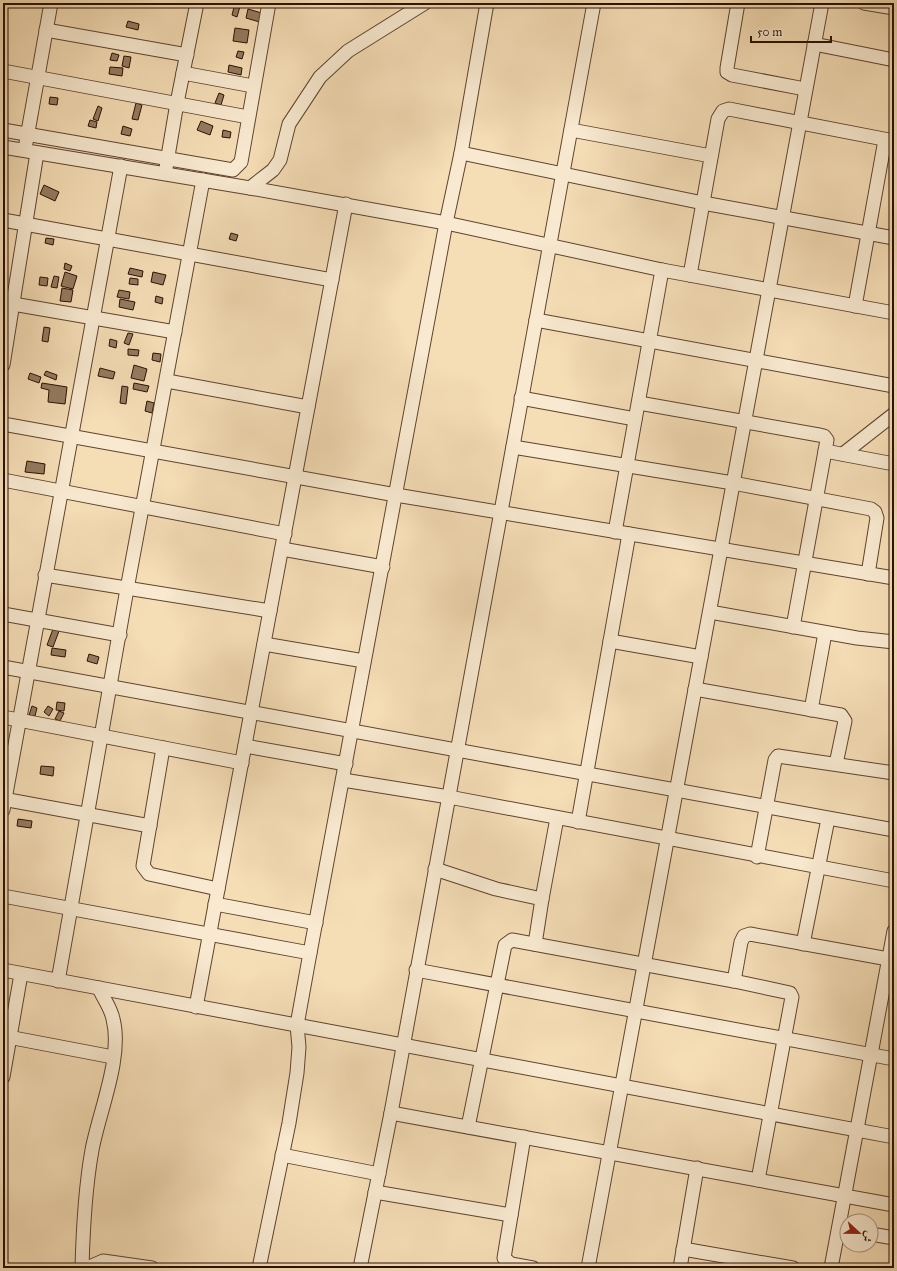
<svg xmlns="http://www.w3.org/2000/svg" width="897" height="1271" font-family="'IM FELL Great Primer',Amiri,serif">
<style>
.lines{fill:none;stroke-linecap:round;stroke-linejoin:round}
.stream{stroke:#7a6249;stroke-width:3}
.building{fill:#947b60;stroke:#2a1102}
.minor-casing{stroke:#5d442f;stroke-width:15}
.minor{stroke:#f8e9d0;stroke-width:13}
</style>
<rect width="100%" height="100%" fill="#f5ddb6"/>
<filter id="stains"><feTurbulence type="fractalNoise" baseFrequency=".005" numOctaves="4"/><feColorMatrix values="0 0 0 0 .2 0 0 0 0 .09 0 0 0 0 .02 0 0 0 .5 -.17"/></filter>
<radialGradient id="worn" r=".72"><stop offset=".6" stop-color="#630" stop-opacity="0"/><stop offset="1" stop-color="#630" stop-opacity=".3"/></radialGradient>
<g class="lines">
<!-- stream -->
<path class="stream" d="M 3,1264 L 24,1268"/>
</g>
<!-- building -->
<g class="building">
<path d="M 235,3 L 241,3 L 237,17 L 232,15 Z"/>
<path d="M 248,9 L 265,14 L 263,23 L 246,18 Z"/>
<path d="M 128,21 L 139,24 L 138,30 L 126,27 Z"/>
<path d="M 235,28 L 249,30 L 247,43 L 233,41 Z"/>
<path d="M 238,51 L 244,52 L 242,59 L 236,57 Z"/>
<path d="M 112,53 L 119,55 L 117,61 L 110,60 Z"/>
<path d="M 124,56 L 131,57 L 129,68 L 122,66 Z"/>
<path d="M 229,65 L 242,68 L 241,75 L 228,72 Z"/>
<path d="M 110,67 L 123,68 L 122,76 L 109,74 Z"/>
<path d="M 219,93 L 224,95 L 221,105 L 215,103 Z"/>
<path d="M 50,97 L 58,98 L 57,105 L 49,104 Z"/>
<path d="M 136,103 L 142,105 L 138,120 L 132,119 Z"/>
<path d="M 98,106 L 102,108 L 98,121 L 93,119 Z"/>
<path d="M 90,120 L 97,122 L 96,128 L 88,126 Z"/>
<path d="M 201,121 L 213,126 L 210,135 L 197,130 Z"/>
<path d="M 123,126 L 132,129 L 130,136 L 121,134 Z"/>
<path d="M 223,130 L 231,132 L 230,138 L 222,137 Z"/>
<path d="M 44,185 L 59,192 L 55,201 L 40,194 Z"/>
<path d="M 231,233 L 238,235 L 236,241 L 229,239 Z"/>
<path d="M 46,238 L 54,239 L 53,245 L 45,243 Z"/>
<path d="M 65,263 L 72,266 L 70,271 L 64,269 Z"/>
<path d="M 130,268 L 143,271 L 142,277 L 128,274 Z"/>
<path d="M 65,272 L 77,276 L 73,289 L 61,286 Z"/>
<path d="M 153,272 L 166,275 L 163,285 L 151,282 Z"/>
<path d="M 54,276 L 59,277 L 57,288 L 51,287 Z"/>
<path d="M 40,277 L 48,278 L 47,286 L 39,285 Z"/>
<path d="M 130,278 L 138,279 L 138,285 L 129,284 Z"/>
<path d="M 62,288 L 73,290 L 71,302 L 60,301 Z"/>
<path d="M 119,290 L 130,292 L 129,299 L 117,297 Z"/>
<path d="M 156,296 L 163,298 L 162,304 L 155,302 Z"/>
<path d="M 120,299 L 135,302 L 133,310 L 119,307 Z"/>
<path d="M 44,327 L 50,328 L 48,342 L 42,341 Z"/>
<path d="M 128,333 L 133,334 L 129,345 L 124,343 Z"/>
<path d="M 110,339 L 117,341 L 116,348 L 109,346 Z"/>
<path d="M 128,349 L 139,350 L 138,356 L 128,355 Z"/>
<path d="M 153,353 L 161,354 L 160,362 L 152,360 Z"/>
<path d="M 134,365 L 147,369 L 144,381 L 131,378 Z"/>
<path d="M 100,368 L 115,372 L 113,379 L 98,376 Z"/>
<path d="M 46,371 L 57,375 L 56,380 L 44,375 Z"/>
<path d="M 30,373 L 41,377 L 39,383 L 28,379 Z"/>
<path d="M 42,383 L 67,387 L 65,404 L 48,402 L 49,390 L 41,388 Z"/>
<path d="M 134,383 L 149,386 L 147,392 L 133,389 Z"/>
<path d="M 122,386 L 128,387 L 126,404 L 120,403 Z"/>
<path d="M 147,401 L 154,403 L 152,413 L 145,411 Z"/>
<path d="M 27,461 L 45,464 L 44,474 L 25,472 Z"/>
<path d="M 53,629 L 59,631 L 53,647 L 47,645 Z"/>
<path d="M 52,648 L 66,650 L 65,657 L 51,655 Z"/>
<path d="M 89,654 L 99,657 L 97,664 L 87,661 Z"/>
<path d="M 57,702 L 65,703 L 64,711 L 56,710 Z"/>
<path d="M 32,706 L 37,708 L 35,716 L 29,715 Z"/>
<path d="M 48,706 L 53,709 L 49,716 L 44,712 Z"/>
<path d="M 59,711 L 64,713 L 60,721 L 55,719 Z"/>
<path d="M 41,766 L 54,767 L 53,776 L 40,774 Z"/>
<path d="M 18,819 L 32,821 L 31,828 L 17,826 Z"/>
</g>
<g class="lines">
<defs>
<g id="minor">
<path d="M 738,3 L 727,68 L 727,72 L 732,75 L 805,89"/>
<path d="M 864,3 L 894,8"/>
<path d="M 46,30 L 187,55"/>
<path d="M 814,44 L 894,60"/>
<path d="M 3,71 L 248,117"/>
<path d="M 183,73 L 253,86"/>
<path d="M 3,130 L 233,170 L 241,162 L 269,3"/>
<path d="M 571,130 L 711,156"/>
<path d="M 26,143 L 51,3"/>
<path d="M 3,147 L 250,188 L 446,223 L 662,270 L 894,313"/>
<path d="M 461,153 L 703,203 L 894,238"/>
<path d="M 166,168 L 177,103 L 197,3"/>
<path d="M 250,188 L 273,170 L 280,160 L 289,124 L 320,77 L 348,51 L 425,3"/>
<path d="M 3,220 L 332,280"/>
<path d="M 690,275 L 718,119 L 723,111 L 729,109 L 894,141"/>
<path d="M 13,304 L 175,332"/>
<path d="M 855,306 L 885,140"/>
<path d="M 536,320 L 894,386"/>
<path d="M 3,365 L 37,153"/>
<path d="M 167,381 L 308,407"/>
<path d="M 521,398 L 635,419"/>
<path d="M 639,403 L 819,435 L 824,436 L 827,440 L 793,627"/>
<path d="M 3,424 L 396,495 L 894,578"/>
<path d="M 513,447 L 733,483 L 871,509 L 875,512 L 877,518 L 868,574"/>
<path d="M 825,451 L 894,464"/>
<path d="M 843,454 L 894,414"/>
<path d="M 3,480 L 285,534"/>
<path d="M 615,532 L 662,270"/>
<path d="M 282,549 L 383,567"/>
<path d="M 45,575 L 270,611"/>
<path d="M 710,612 L 857,638 L 894,642"/>
<path d="M 3,614 L 120,635"/>
<path d="M 610,641 L 701,657"/>
<path d="M 264,644 L 364,661"/>
<path d="M 3,667 L 894,830"/>
<path d="M 695,689 L 841,715 L 845,721 L 836,764"/>
<path d="M 811,710 L 825,633"/>
<path d="M 3,717 L 242,763"/>
<path d="M 245,746 L 346,764"/>
<path d="M 163,748 L 143,866 L 149,874 L 218,889"/>
<path d="M 343,780 L 449,797 L 894,881"/>
<path d="M 3,799 L 150,826"/>
<path d="M 3,810 L 121,166"/>
<path d="M 578,822 L 629,534"/>
<path d="M 757,857 L 775,760 L 778,756 L 894,773"/>
<path d="M 435,869 L 496,889 L 542,899 L 557,818"/>
<path d="M 3,896 L 310,953"/>
<path d="M 215,904 L 316,923"/>
<path d="M 535,944 L 542,899"/>
<path d="M 803,944 L 828,819"/>
<path d="M 3,970 L 894,1137"/>
<path d="M 416,970 L 894,1059"/>
<path d="M 58,981 L 127,589 L 203,180"/>
<path d="M 734,981 L 741,942 L 744,936 L 750,934 L 894,960"/>
<path d="M 196,1007 L 346,204"/>
<path d="M 3,1036 L 113,1057"/>
<path d="M 3,1077 L 21,974"/>
<path d="M 391,1113 L 894,1205"/>
<path d="M 468,1127 L 505,945 L 512,940 L 734,981 L 790,993 L 792,997 L 758,1180"/>
<path d="M 524,1137 L 504,1258 L 511,1264 L 533,1268"/>
<path d="M 282,1155 L 379,1174"/>
<path d="M 375,1192 L 511,1215"/>
<path d="M 871,1234 L 894,1238"/>
<path d="M 683,1249 L 793,1268"/>
<path d="M 82,1268 C 83,1229 85,1189 92,1150 C 99,1112 123,1057 113,1019 C 111,1008 103,998 99,988"/>
<path d="M 87,1268 L 103,1261 L 152,1268"/>
<path d="M 259,1268 L 289,1123 L 297,1073 L 299,1047 L 297,1025 L 310,953 L 446,223 L 461,153 L 487,3"/>
<path d="M 360,1268 L 391,1113 L 594,3"/>
<path d="M 588,1268 L 822,3"/>
<path d="M 680,1268 L 697,1168"/>
<path d="M 831,1268 L 894,931"/>
</g>
</defs>
<!-- minor casing -->
<use href="#minor" class="minor-casing"/>
<!-- minor -->
<use href="#minor" class="minor"/>
</g>
<!-- margin -->
<rect width="897" height="1271" fill="none" stroke="#f5ddb6" stroke-width="16"/>
<rect x="4" y="4" width="889" height="1263" fill="none" stroke="#2a1102" stroke-width="2"/>
<rect x="8" y="8" width="881" height="1255" fill="none" stroke="#2a1102"/>
<!-- north arrow -->
<g transform="translate(859 1233) rotate(112)"><circle r="19" fill="#f8e9d0" stroke="#a6937e"/>
<path d="M0-3L7 15L0 10L-7 15Z" fill="#8f2418"/>
<text y="-6" font-size="11" font-weight="bold" text-anchor="middle" fill="#2a1102">ش</text>
</g>
<!-- scale -->
<path d="M751 36v6h80v-6" fill="none" stroke="#2a1102" stroke-width="2"/>
<text x="757" y="36" font-size="12" fill="#2a1102" stroke="#f8e9d0" stroke-width="3" paint-order="stroke">50 m</text>
<rect width="100%" height="100%" filter="url(#stains)"/>
<rect width="100%" height="100%" fill="url(#worn)"/>
</svg>
